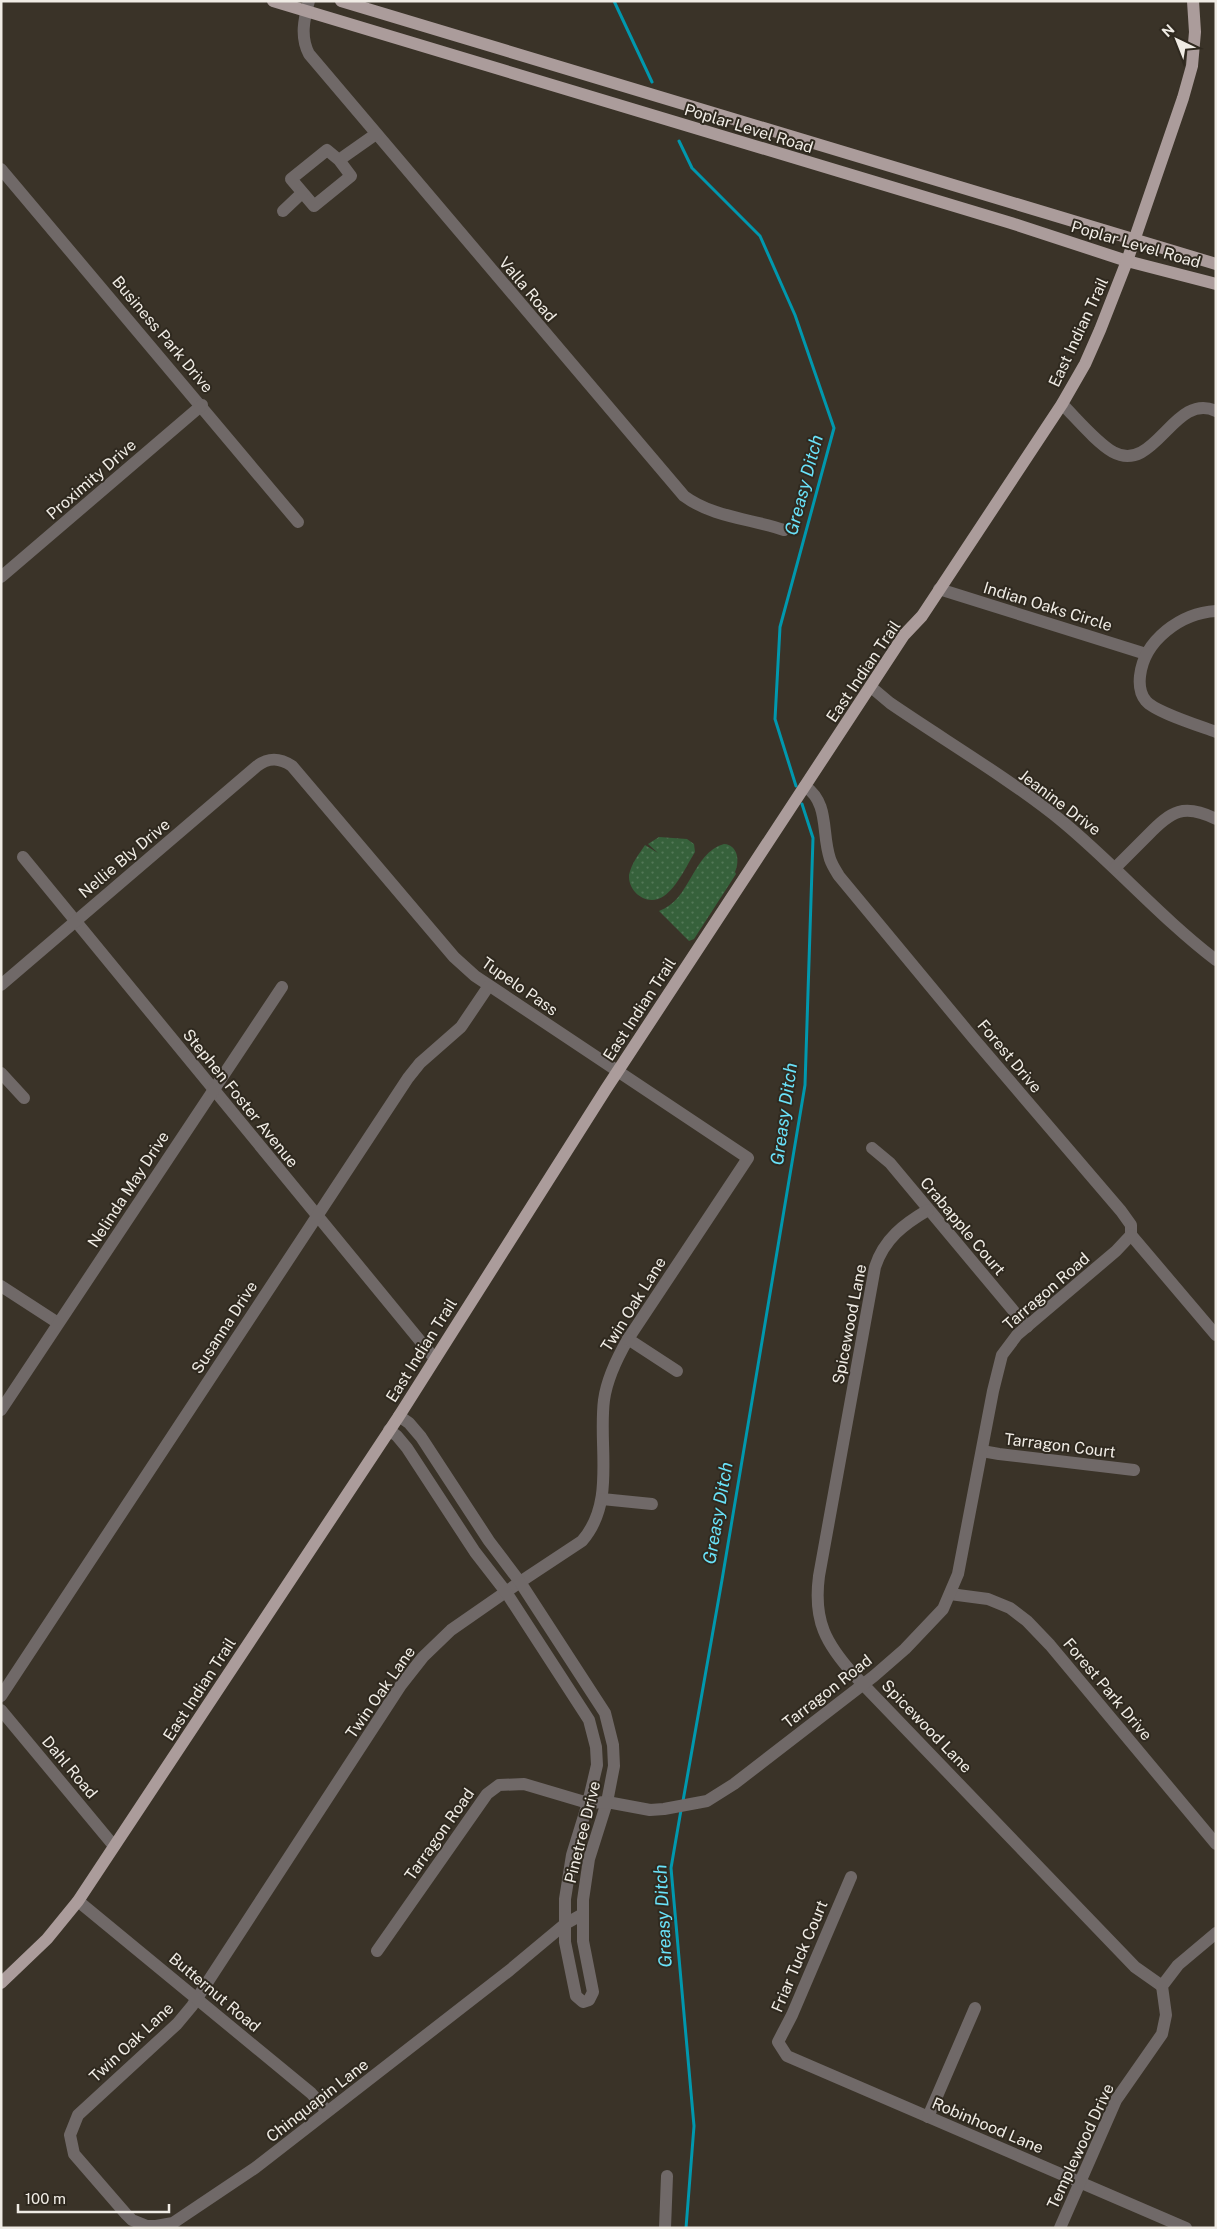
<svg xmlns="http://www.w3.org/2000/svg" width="1217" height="2229" font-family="'Public Sans',sans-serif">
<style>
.grass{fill:url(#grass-dots)}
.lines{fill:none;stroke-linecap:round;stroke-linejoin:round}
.stream{stroke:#0098ae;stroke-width:3}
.minor{stroke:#706968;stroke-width:12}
.major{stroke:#ab9c9b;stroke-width:12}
.labels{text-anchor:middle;stroke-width:4;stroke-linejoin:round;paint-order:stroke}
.street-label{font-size:16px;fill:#f0ece5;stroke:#2f291f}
.water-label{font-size:18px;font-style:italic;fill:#6ae2f9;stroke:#2f291f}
</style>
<defs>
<pattern id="grass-dots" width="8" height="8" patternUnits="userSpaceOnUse" patternTransform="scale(1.25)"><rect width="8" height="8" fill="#36613b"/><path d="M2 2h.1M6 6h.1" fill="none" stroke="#537857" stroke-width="1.8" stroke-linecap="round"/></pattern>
</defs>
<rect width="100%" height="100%" fill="#3a3328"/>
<!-- grass -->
<g class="grass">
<path d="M 659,837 L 687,839 L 694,844 L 695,852 C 687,865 677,887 664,896 C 648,907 628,893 629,875 C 631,864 639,854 645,845 L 658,853 L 648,844 Z"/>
<path d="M 724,844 C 738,845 740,861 735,872 L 736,874 L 694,939 L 689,941 L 659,911 C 691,900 692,853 724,844 Z"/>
</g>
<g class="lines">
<!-- stream -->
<g class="stream">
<path d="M 614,1 L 652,82"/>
<path d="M 679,141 L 692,168 L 760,236 L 795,315 L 834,428 L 780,627 L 775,719 L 796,786"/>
<path d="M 683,1801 L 722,1580 L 805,1085 L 813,838 L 802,804"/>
<path d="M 681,1810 L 671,1868 L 694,2126 L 686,2228"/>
</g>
<!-- minor -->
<g class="minor">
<path d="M 309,1 C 304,19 300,37 309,54 L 684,496 C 712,517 752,519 784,530"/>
<path d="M 339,160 L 327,150 L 291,179 L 314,206 L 351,176 L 339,160 L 376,134"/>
<path d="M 1,169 L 298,522"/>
<path d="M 283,211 L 302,193"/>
<path d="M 1062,404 C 1077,419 1096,442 1113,452 C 1155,475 1174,391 1216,411"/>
<path d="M 1,577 L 202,405"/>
<path d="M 939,589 L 1146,654"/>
<path d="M 1216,611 C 1181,613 1144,640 1140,676 C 1139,685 1140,694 1146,701 C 1155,712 1200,726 1216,732"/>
<path d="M 871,687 L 890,703 C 947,742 1010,779 1063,822 C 1116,866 1161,918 1216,960"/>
<path d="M 805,786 C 830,804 821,832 830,859 C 832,865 836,871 839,876 L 974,1039 L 1121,1211 L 1131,1225 L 1131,1235 L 1216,1335"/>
<path d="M 23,857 L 435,1359"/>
<path d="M 1115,868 C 1126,857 1137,846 1148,835 C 1171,811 1184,803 1216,819"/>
<path d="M 1,985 L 257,766 C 269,757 280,758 292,766 L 454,957 L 475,976 L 748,1158 L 628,1339 C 617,1358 607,1378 604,1400 C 598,1447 616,1502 582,1541 L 520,1582 L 451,1630 L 423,1657 L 401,1685 L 192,2006 L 177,2024 L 78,2115 L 70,2135 L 74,2154 L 126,2214 L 132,2220 L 147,2226 L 156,2226 L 173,2223 L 255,2168 L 510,1970 L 565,1924 L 583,1914"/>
<path d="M 1,1073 L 24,1098"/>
<path d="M 872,1148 L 890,1163 L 1027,1327"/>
<path d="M 928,1210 C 904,1224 884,1239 875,1267 L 819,1576 C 813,1621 826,1644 855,1676 L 1135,1967 L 1162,1986"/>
<path d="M 1,1286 L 58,1323"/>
<path d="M 628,1339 L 677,1371"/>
<path d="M 1,1410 L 282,987"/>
<path d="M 389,1430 L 397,1436 L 407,1448 L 475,1552 L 506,1592 L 589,1720 L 596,1747 L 597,1765 L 588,1803 L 572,1855 L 565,1899 L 565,1942 L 576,1996 L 583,2002 L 589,2000 L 593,1992 L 583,1941 L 583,1900 L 589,1859 L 607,1802 L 614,1766 L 613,1745 L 605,1713 L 520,1582 L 489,1541 L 421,1437 L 409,1423 L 399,1416"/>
<path d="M 982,1451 L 999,1454 L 1134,1470"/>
<path d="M 602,1499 L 652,1504"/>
<path d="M 950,1594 L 988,1599 L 1010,1608 L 1027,1621 L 1050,1645 L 1216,1844"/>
<path d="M 1,1696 L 408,1078 L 420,1063 L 461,1027 L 488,987"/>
<path d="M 1,1710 L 114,1846"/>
<path d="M 851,1877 L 792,2015 L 778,2042 L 787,2056 L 1186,2228"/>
<path d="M 78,1901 L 311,2093 L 327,2111"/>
<path d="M 377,1951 L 487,1794 L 499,1785 L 524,1784 L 588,1803 L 607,1802 L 650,1810 L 664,1809 L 707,1801 L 734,1784 L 874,1676 L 905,1649 L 943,1609 L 958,1574 L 993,1391 L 1002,1355 L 1017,1335 L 1116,1251 L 1131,1235"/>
<path d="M 928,2117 L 975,2008"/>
<path d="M 665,2228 L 667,2176"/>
<path d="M 1060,2228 L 1116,2100 L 1162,2034 L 1166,2015 L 1162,1986 L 1178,1965 L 1216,1933"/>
</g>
<!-- major -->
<g class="major">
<path d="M 273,1 L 1011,223 L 1127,261 L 1216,284"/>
<path d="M 341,1 L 1216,264"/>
<path d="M 1,1983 L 47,1939 L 78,1901 L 399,1416 L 606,1089 L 904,635 L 922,616 L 1062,404 L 1085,364 L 1100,330 L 1127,261 L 1183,98 L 1192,66 L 1195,32 L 1193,1"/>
</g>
</g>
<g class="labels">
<!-- street labels -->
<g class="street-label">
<text transform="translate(749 128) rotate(17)" y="6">Poplar Level Road</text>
<text transform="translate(1136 244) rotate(16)" y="6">Poplar Level Road</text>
<text transform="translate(528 289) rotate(50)" y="6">Valla Road</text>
<text transform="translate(1078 332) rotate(-65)" y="6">East Indian Trail</text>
<text transform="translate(163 334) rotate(50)" y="6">Business Park Drive</text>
<text transform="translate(91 479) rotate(-41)" y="6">Proximity Drive</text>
<text transform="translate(1048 606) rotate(17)" y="6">Indian Oaks Circle</text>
<text transform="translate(863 671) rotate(-56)" y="6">East Indian Trail</text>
<text transform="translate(1060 802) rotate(37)" y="6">Jeanine Drive</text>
<text transform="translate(124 858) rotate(-40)" y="6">Nellie Bly Drive</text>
<text transform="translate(520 986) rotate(35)" y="6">Tupelo Pass</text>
<text transform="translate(639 1009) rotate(-57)" y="6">East Indian Trail</text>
<text transform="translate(1010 1056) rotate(50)" y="6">Forest Drive</text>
<text transform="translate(241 1098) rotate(51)" y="6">Stephen Foster Avenue</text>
<text transform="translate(128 1189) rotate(-57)" y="6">Nelinda May Drive</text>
<text transform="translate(963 1226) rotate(50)" y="6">Crabapple Court</text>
<text transform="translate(1046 1291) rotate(-41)" y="6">Tarragon Road</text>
<text transform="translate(633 1304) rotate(-58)" y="6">Twin Oak Lane</text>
<text transform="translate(849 1324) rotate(-79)" y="6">Spicewood Lane</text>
<text transform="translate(224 1327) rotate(-57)" y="6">Susanna Drive</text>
<text transform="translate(421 1350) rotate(-58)" y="6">East Indian Trail</text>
<text transform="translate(1060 1445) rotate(7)" y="6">Tarragon Court</text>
<text transform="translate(199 1689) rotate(-57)" y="6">East Indian Trail</text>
<text transform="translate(1108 1689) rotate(50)" y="6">Forest Park Drive</text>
<text transform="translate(827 1691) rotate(-38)" y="6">Tarragon Road</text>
<text transform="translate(380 1692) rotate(-55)" y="6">Twin Oak Lane</text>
<text transform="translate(927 1726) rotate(46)" y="6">Spicewood Lane</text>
<text transform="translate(70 1767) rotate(50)" y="6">Dahl Road</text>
<text transform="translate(582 1832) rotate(-76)" y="6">Pinetree Drive</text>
<text transform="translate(439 1834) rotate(-55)" y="6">Tarragon Road</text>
<text transform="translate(799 1956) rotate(-67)" y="6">Friar Tuck Court</text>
<text transform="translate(215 1992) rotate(40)" y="6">Butternut Road</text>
<text transform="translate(131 2042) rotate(-43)" y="6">Twin Oak Lane</text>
<text transform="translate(317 2100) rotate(-38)" y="6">Chinquapin Lane</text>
<text transform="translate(988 2125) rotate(23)" y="6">Robinhood Lane</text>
<text transform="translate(1080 2146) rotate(-65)" y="6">Templewood Drive</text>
</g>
<!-- water labels -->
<g class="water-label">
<text transform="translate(804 485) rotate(-75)" y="6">Greasy Ditch</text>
<text transform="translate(784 1114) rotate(-82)" y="6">Greasy Ditch</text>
<text transform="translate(718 1513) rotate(-80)" y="6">Greasy Ditch</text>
<text transform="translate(663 1916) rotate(-93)" y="6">Greasy Ditch</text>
</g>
</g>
<!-- border -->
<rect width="1217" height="2229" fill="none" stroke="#f0ece5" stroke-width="5"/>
<!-- north arrow -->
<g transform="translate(1177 40) rotate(317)" stroke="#2f291f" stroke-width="4" paint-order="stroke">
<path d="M0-4L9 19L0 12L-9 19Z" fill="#f0ece5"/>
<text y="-8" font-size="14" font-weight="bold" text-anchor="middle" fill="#f0ece5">N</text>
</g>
<!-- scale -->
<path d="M18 2204v8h151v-8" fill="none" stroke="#f0ece5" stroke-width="2.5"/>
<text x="25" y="2204" font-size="15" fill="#f0ece5" stroke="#2f291f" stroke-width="4" paint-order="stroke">100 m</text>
</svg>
